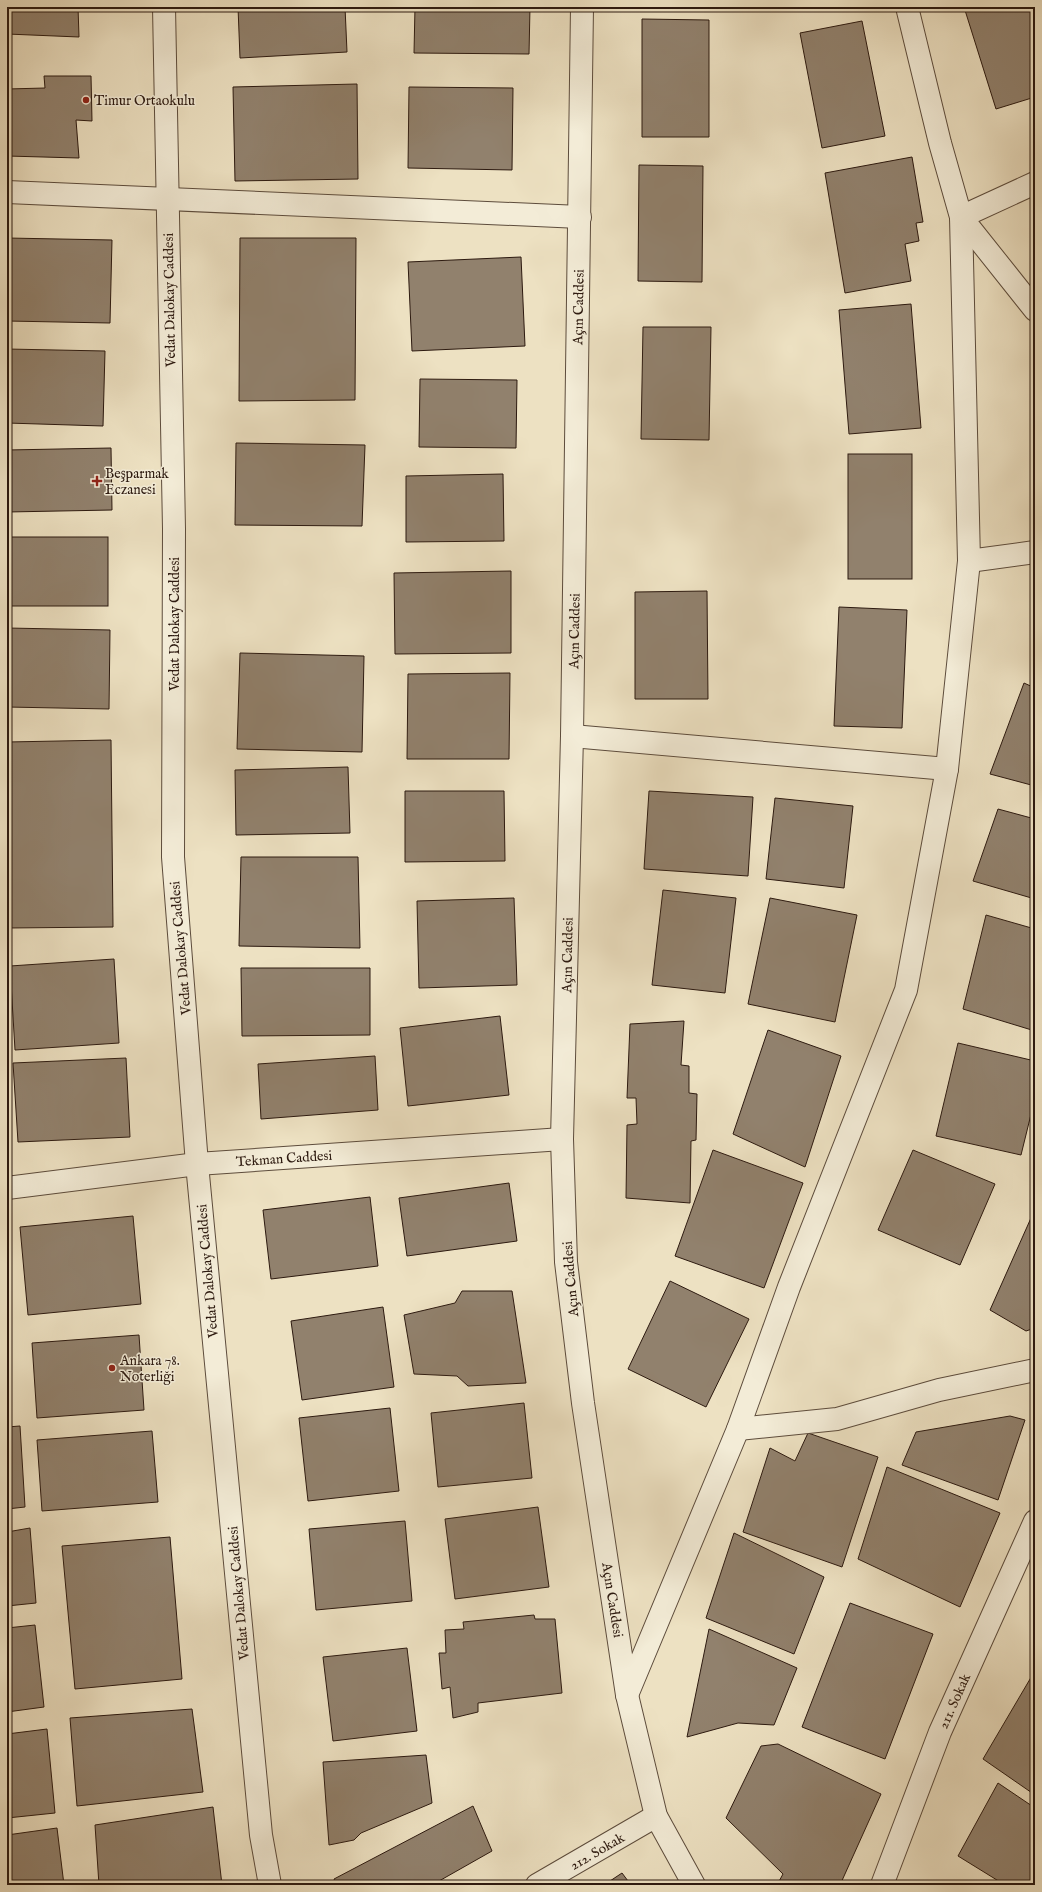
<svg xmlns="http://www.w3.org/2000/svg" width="1042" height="1892" font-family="'IM FELL English',serif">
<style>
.building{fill:#91816d;stroke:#2d1a10}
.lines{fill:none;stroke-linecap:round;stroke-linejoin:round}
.minor-casing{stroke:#5d4c3c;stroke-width:24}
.minor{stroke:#f3ecd7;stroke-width:22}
.poi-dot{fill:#8f2418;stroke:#f3ecd7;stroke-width:1.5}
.labels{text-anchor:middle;stroke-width:3;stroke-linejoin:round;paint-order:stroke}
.poi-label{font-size:14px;fill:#2d1a10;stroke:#f3ecd7;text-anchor:start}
.street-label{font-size:14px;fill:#2d1a10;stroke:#f3ecd7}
</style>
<rect width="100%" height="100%" fill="#ede1c2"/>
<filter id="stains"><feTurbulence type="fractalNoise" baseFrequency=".005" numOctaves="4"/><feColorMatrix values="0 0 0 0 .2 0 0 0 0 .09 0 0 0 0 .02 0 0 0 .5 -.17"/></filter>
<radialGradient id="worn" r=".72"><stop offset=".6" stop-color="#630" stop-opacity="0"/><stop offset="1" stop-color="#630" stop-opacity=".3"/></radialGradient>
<!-- building -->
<g class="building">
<path d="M 7,7 L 78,7 L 79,37 L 7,34 Z"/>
<path d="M 238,7 L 345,7 L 347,52 L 240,58 Z"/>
<path d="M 415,7 L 530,7 L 529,54 L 414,53 Z"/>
<path d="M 964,7 L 1035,7 L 1035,97 L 996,109 Z"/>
<path d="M 642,19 L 709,20 L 709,137 L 642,137 Z"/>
<path d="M 862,21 L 885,136 L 822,148 L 800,33 Z"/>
<path d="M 44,76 L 91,76 L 92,121 L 76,120 L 79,158 L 7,156 L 7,89 L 45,88 Z"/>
<path d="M 357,84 L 358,179 L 235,181 L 233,87 Z"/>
<path d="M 409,87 L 513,88 L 512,170 L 408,168 Z"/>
<path d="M 912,157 L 923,222 L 916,223 L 919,241 L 905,244 L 911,281 L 845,293 L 825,173 Z"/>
<path d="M 639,165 L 703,166 L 702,282 L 638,281 Z"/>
<path d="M 7,238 L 112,240 L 110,323 L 7,321 Z"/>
<path d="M 240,238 L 356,238 L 355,400 L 239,401 Z"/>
<path d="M 521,257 L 525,346 L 412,351 L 408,262 Z"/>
<path d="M 911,304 L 921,428 L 849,434 L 839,310 Z"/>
<path d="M 643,327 L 711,327 L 709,440 L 641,439 Z"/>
<path d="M 7,349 L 105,351 L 103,426 L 7,423 Z"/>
<path d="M 420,379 L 517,380 L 516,448 L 419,447 Z"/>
<path d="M 236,443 L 365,445 L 362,526 L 235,525 Z"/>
<path d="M 111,448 L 112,510 L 7,512 L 7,450 Z"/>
<rect x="848" y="454" width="64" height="125"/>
<path d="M 503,474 L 504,541 L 406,542 L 406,476 Z"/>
<rect x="7" y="537" width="101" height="69"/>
<path d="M 511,571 L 511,653 L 395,654 L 394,573 Z"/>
<path d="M 707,591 L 708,699 L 635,699 L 635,592 Z"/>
<path d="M 839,607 L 907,610 L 902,728 L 834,726 Z"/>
<path d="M 7,628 L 110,630 L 109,709 L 7,707 Z"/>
<path d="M 240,653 L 364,656 L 362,752 L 237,749 Z"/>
<path d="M 510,673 L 509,759 L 407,759 L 408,674 Z"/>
<path d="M 1024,683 L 1035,688 L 1035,786 L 990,774 Z"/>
<path d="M 111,740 L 113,927 L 8,928 L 7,742 Z"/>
<path d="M 348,767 L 350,833 L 236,835 L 235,770 Z"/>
<path d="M 405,791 L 504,791 L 505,861 L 405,862 Z"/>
<path d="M 649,791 L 753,797 L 748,876 L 644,869 Z"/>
<path d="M 775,798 L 853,806 L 844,888 L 766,879 Z"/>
<path d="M 998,809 L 1035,819 L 1035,899 L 973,881 Z"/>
<path d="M 241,857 L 358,857 L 360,948 L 239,946 Z"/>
<path d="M 663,890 L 736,898 L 725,993 L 652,985 Z"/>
<path d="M 514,898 L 517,985 L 419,988 L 417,901 Z"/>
<path d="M 770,898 L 857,915 L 835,1022 L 748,1004 Z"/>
<path d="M 986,915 L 1035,929 L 1035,1031 L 963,1009 Z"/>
<path d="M 114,959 L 119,1043 L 15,1050 L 10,966 Z"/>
<path d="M 241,968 L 370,968 L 370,1035 L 242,1036 Z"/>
<path d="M 500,1016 L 509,1095 L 408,1106 L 400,1028 Z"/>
<path d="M 684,1021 L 681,1065 L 689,1066 L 689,1093 L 697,1094 L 696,1140 L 691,1141 L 690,1203 L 626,1198 L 627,1125 L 637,1124 L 636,1098 L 627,1098 L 630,1024 Z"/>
<path d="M 768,1030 L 841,1056 L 805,1167 L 733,1134 Z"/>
<path d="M 958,1043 L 1035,1061 L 1035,1098 L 1021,1155 L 936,1136 Z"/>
<path d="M 375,1056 L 378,1110 L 261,1119 L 258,1064 Z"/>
<path d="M 126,1058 L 130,1137 L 18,1142 L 13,1063 Z"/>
<path d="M 713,1150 L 803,1183 L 764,1288 L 675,1256 Z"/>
<path d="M 913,1150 L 995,1184 L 960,1265 L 878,1230 Z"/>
<path d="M 509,1183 L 517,1241 L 407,1256 L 399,1198 Z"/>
<path d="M 370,1197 L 378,1266 L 271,1279 L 263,1210 Z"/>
<path d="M 1035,1209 L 1035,1328 L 1026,1331 L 990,1310 Z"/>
<path d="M 133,1216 L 141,1304 L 28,1315 L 20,1227 Z"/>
<path d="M 670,1281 L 749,1319 L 706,1407 L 628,1369 Z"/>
<path d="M 462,1291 L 512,1291 L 526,1383 L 468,1386 L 457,1376 L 414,1374 L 404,1315 L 455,1303 Z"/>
<path d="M 383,1307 L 394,1387 L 302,1400 L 291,1321 Z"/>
<path d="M 139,1335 L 144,1410 L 37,1418 L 32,1343 Z"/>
<path d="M 524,1403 L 532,1478 L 438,1487 L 431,1413 Z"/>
<path d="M 390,1408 L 399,1491 L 308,1501 L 299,1418 Z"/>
<path d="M 1010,1416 L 1025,1420 L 998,1500 L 902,1465 L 916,1432 Z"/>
<path d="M 20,1426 L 25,1507 L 7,1509 L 7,1427 Z"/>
<path d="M 152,1431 L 158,1502 L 42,1511 L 37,1440 Z"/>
<path d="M 808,1433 L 878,1457 L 842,1567 L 743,1532 L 770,1448 L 795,1461 Z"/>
<path d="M 887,1467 L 1000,1513 L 960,1607 L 858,1559 Z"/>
<path d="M 538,1507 L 549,1587 L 455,1599 L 445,1519 Z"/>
<path d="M 405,1521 L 412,1601 L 316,1610 L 309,1529 Z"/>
<path d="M 30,1528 L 36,1603 L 7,1606 L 7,1532 Z"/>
<path d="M 734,1533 L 824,1577 L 794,1654 L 706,1618 Z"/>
<path d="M 170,1537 L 182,1679 L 75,1689 L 62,1546 Z"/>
<path d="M 850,1603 L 933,1634 L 885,1759 L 802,1727 Z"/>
<path d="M 534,1615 L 535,1619 L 555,1619 L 562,1693 L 478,1703 L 478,1712 L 453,1718 L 450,1687 L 442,1689 L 439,1653 L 446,1653 L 445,1630 L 464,1629 L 463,1622 Z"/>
<path d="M 35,1625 L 44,1707 L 7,1712 L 7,1628 Z"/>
<path d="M 709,1629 L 797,1668 L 774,1725 L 738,1723 L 687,1737 Z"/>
<path d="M 407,1648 L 417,1731 L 333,1741 L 323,1657 Z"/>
<path d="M 1033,1674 L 1035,1675 L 1035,1795 L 983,1759 Z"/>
<path d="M 192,1709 L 203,1792 L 77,1806 L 70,1718 Z"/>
<path d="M 47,1729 L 55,1813 L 7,1818 L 7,1734 Z"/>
<path d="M 778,1744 L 881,1794 L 840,1885 L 777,1885 L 783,1874 L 726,1818 L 761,1746 Z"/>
<path d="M 426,1755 L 432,1803 L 361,1833 L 354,1840 L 329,1845 L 323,1762 Z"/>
<path d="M 998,1783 L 1035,1808 L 1035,1885 L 1005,1885 L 958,1856 Z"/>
<path d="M 473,1806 L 492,1851 L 432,1885 L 336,1885 L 334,1879 Z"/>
<path d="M 213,1807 L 222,1885 L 99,1885 L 95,1825 Z"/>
<path d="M 57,1828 L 64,1885 L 7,1885 L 7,1835 Z"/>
<path d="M 622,1873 L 631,1885 L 604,1885 Z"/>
</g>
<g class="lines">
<defs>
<g id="minor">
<path d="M 164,7 L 174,529 L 173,857 L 197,1164 L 261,1835 L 270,1885"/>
<path d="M 582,7 L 572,736 L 562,1139 L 566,1262 L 583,1403 L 627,1695 L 656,1816 L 694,1885"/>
<path d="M 907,7 L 940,143 L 961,217 L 1035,310"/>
<path d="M 7,192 L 580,217"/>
<path d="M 969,561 L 1035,552"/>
<path d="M 572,736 L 947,769"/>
<path d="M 7,1188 L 197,1164 L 562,1139"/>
<path d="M 738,1429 L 837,1419 L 939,1390 L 1035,1370"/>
<path d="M 627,1695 L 738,1429 L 789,1287 L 906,990 L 947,769 L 969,561 L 961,217 L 1035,183"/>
<path d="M 537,1885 L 656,1816"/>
<path d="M 882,1885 L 940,1732 L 1035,1521"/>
</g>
</defs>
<!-- minor casing -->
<use href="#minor" class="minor-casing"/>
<!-- minor -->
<use href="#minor" class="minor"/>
</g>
<!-- markers -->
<g class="poi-dot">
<circle cx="86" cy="100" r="4"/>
<path d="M95 475h4v4h4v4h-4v4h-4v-4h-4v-4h4z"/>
<circle cx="112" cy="1368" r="4"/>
</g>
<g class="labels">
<!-- poi labels -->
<g class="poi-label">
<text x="94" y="105">Timur Ortaokulu</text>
<text x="105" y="478">Beşparmak<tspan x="105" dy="16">Eczanesi</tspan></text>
<text x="120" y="1365">Ankara 78.<tspan x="120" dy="16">Noterliği</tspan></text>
</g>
<!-- street labels -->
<g class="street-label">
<text transform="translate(169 300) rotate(-91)" y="5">Vedat Dalokay Caddesi</text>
<text transform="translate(578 307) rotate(-89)" y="5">Açın Caddesi</text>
<text transform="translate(174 624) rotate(-90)" y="5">Vedat Dalokay Caddesi</text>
<text transform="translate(574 631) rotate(-89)" y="5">Açın Caddesi</text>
<text transform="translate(180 948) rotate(-95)" y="5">Vedat Dalokay Caddesi</text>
<text transform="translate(567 955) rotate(-89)" y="5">Açın Caddesi</text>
<text transform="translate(284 1158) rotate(-4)" y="5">Tekman Caddesi</text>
<text transform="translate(207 1271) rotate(-95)" y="5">Vedat Dalokay Caddesi</text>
<text transform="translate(570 1279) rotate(-95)" y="5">Açın Caddesi</text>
<text transform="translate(238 1593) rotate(-95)" y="5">Vedat Dalokay Caddesi</text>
<text transform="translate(613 1600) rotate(81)" y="5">Açın Caddesi</text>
<text transform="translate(954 1701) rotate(-66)" y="5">211. Sokak</text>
<text transform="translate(597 1851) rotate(-30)" y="5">212. Sokak</text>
</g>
</g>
<!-- margin -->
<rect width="1042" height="1892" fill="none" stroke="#ede1c2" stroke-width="24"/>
<rect x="8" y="8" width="1026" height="1876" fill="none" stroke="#2d1a10" stroke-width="2"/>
<rect x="12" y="12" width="1018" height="1868" fill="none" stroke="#2d1a10"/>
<rect width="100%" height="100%" filter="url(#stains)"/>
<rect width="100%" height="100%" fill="url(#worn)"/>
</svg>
